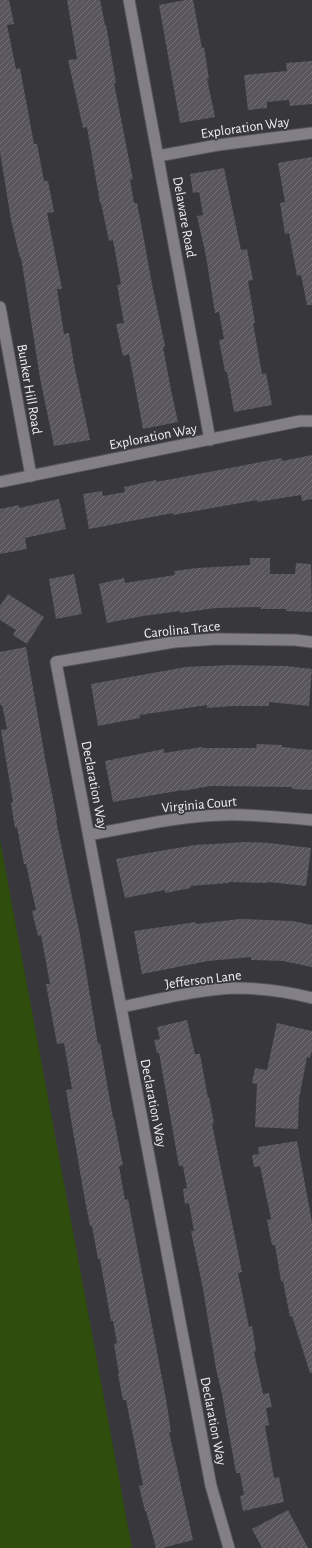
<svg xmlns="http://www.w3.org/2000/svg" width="312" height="1548" font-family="'Alegreya Sans',sans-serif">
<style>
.green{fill:#2f4d0d}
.building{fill:url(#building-hatch)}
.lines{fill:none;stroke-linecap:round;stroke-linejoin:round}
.street-casing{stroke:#565559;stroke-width:13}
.street{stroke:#828086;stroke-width:11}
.labels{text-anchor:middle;stroke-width:3.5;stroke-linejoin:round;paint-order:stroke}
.street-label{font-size:14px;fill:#f1f0f3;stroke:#38373c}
</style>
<defs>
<pattern id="building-hatch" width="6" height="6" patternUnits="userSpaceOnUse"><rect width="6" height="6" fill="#58565c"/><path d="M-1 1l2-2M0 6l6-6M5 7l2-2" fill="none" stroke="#706f74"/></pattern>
</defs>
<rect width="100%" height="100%" fill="#38373c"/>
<!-- green -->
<path class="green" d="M 0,840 L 132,1548 L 0,1548 Z"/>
<!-- building -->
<g class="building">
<path d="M 0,0 L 9,0 L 14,24 L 7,25 L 16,69 L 20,68 L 34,144 L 37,144 L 44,181 L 48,181 L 54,212 L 47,213 L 62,289 L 57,289 L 64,334 L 69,333 L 74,364 L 90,440 L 54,446 L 40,378 L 21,257 L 20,258 L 11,220 L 0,152 Z"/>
<path d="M 67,0 L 100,0 L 105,25 L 106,25 L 116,83 L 114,83 L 130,165 L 133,179 L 130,180 L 134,203 L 137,203 L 143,234 L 151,279 L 165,346 L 163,347 L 171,390 L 178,422 L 143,429 L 129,354 L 123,356 L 116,324 L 124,323 L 117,285 L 121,284 L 113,240 L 109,241 L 101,203 L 100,203 L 87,127 L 83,128 L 68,60 L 77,59 Z"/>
<path d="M 185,0 L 193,0 L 202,48 L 204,47 L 209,79 L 207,79 L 215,117 L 180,123 L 159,5 Z"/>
<path d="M 312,61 L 312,104 L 290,106 L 289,100 L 267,102 L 267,108 L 248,110 L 244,75 L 287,71 L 286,63 Z"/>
<path d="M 312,157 L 312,305 L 307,305 L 301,275 L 297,276 L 289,233 L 285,234 L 280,203 L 285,202 L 278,163 Z"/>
<path d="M 224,168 L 241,250 L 247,249 L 253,280 L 248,281 L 255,323 L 253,323 L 262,374 L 266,373 L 272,405 L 234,412 L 227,372 L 225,372 L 219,340 L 224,339 L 219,312 L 215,313 L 206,256 L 197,216 L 203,215 L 199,192 L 193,193 L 190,174 Z"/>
<path d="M 312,455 L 312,499 L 302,501 L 301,495 L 257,502 L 257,500 L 173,515 L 173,513 L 89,529 L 83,494 L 102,491 L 103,496 L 125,492 L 124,487 L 156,480 L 156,482 L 282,458 L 282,461 Z"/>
<path d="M 59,499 L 66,529 L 25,538 L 27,549 L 0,554 L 0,509 L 19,505 L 19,508 Z"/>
<path d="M 250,558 L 270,558 L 270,574 L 295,574 L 296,563 L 311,564 L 312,612 L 286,611 L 286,609 L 261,609 L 261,607 L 216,608 L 180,613 L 180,611 L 143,616 L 107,623 L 99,584 L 124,578 L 125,583 L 175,575 L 174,571 L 197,568 L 250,565 Z"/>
<path d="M 74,574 L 82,614 L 56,619 L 49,579 Z"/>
<path d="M 8,594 L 44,617 L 27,644 L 13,635 L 16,630 L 0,620 L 0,606 Z"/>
<path d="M 26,647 L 45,758 L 57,820 L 56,820 L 80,935 L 98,1044 L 100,1043 L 113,1118 L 114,1118 L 120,1151 L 123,1165 L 119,1166 L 125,1200 L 128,1199 L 166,1399 L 171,1432 L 169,1432 L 193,1540 L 162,1548 L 156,1548 L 146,1511 L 145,1511 L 139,1486 L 143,1485 L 126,1400 L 123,1400 L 118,1374 L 119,1374 L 114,1344 L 117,1343 L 113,1321 L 111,1321 L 100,1259 L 98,1259 L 92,1226 L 90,1226 L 84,1195 L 66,1090 L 72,1089 L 64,1043 L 57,1044 L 46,984 L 50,984 L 41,935 L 38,936 L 32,911 L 36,910 L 26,864 L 24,864 L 17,827 L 15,828 L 11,803 L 13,802 L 1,730 L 7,729 L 2,705 L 0,705 L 0,652 Z"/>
<path d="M 230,665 L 286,666 L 312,669 L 309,706 L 269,702 L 269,706 L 233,706 L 207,708 L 207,705 L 140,715 L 140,718 L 98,726 L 91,684 L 186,667 Z"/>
<path d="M 257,744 L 282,745 L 282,747 L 312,750 L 312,790 L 292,789 L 292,787 L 210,786 L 183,791 L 183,790 L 113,802 L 105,761 L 164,749 L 164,753 L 202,747 L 203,748 L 256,748 Z"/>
<path d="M 246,842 L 269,843 L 311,848 L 306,886 L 268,882 L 268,883 L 229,882 L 229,883 L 190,886 L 191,888 L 165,893 L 165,890 L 125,898 L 116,859 L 148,853 L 195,845 Z"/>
<path d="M 240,919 L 293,921 L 312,925 L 312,967 L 283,961 L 251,960 L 251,957 L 208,961 L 142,974 L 134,931 L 196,922 L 196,924 Z"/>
<path d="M 187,1020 L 195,1054 L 200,1054 L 208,1098 L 209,1097 L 214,1123 L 212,1124 L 242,1272 L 238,1273 L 249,1327 L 252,1326 L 256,1351 L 254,1352 L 263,1394 L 269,1393 L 272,1407 L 266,1408 L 269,1425 L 265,1426 L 274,1478 L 279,1477 L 284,1502 L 243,1511 L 240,1496 L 244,1495 L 240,1473 L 236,1473 L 222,1394 L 216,1369 L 203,1289 L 191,1231 L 194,1231 L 189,1203 L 185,1204 L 183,1189 L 187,1188 L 183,1166 L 179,1166 L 159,1053 L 157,1053 L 154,1040 L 160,1039 L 157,1027 Z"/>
<path d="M 277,1023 L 312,1031 L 312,1050 L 310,1058 L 307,1057 L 299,1099 L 298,1129 L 255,1127 L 257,1084 L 252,1083 L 255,1068 L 267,1070 Z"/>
<path d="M 297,1141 L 312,1222 L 312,1373 L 310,1373 L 292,1316 L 290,1317 L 283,1281 L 281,1281 L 275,1245 L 272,1245 L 267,1220 L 271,1219 L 260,1166 L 254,1167 L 252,1155 L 259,1154 L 258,1147 Z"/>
<path d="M 288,1510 L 308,1548 L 262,1548 L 252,1529 Z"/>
</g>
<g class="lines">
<defs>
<g id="street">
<path d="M 129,0 L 210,440"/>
<path d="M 158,156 L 218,145 L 312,133"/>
<path d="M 0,307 L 31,476"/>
<path d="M 0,482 L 300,421 L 312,421"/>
<path d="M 89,835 C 133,827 178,816 223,815 C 253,814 282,817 312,820"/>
<path d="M 121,1007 C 157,1000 196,990 233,988 C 260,988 286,991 312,998"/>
<path d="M 229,1548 L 211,1486 L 56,662 L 174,642 L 217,639 L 295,640 L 312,642"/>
</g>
</defs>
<!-- street casing -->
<use href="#street" class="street-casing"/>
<!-- street -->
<use href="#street" class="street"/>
</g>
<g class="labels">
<!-- street labels -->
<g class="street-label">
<text transform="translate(245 127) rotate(-8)" y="5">Exploration Way</text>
<text transform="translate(185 217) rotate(80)" y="5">Delaware Road</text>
<text transform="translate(30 389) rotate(80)" y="5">Bunker Hill Road</text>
<text transform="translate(153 436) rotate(-11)" y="5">Exploration Way</text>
<text transform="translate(182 629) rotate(-6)" y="5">Carolina Trace</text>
<text transform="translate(95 785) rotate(79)" y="5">Declaration Way</text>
<text transform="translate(199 804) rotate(-5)" y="5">Virginia Court</text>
<text transform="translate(203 979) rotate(-7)" y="5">Jefferson Lane</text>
<text transform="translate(154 1103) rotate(79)" y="5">Declaration Way</text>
<text transform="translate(214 1421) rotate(79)" y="5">Declaration Way</text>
</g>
</g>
</svg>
